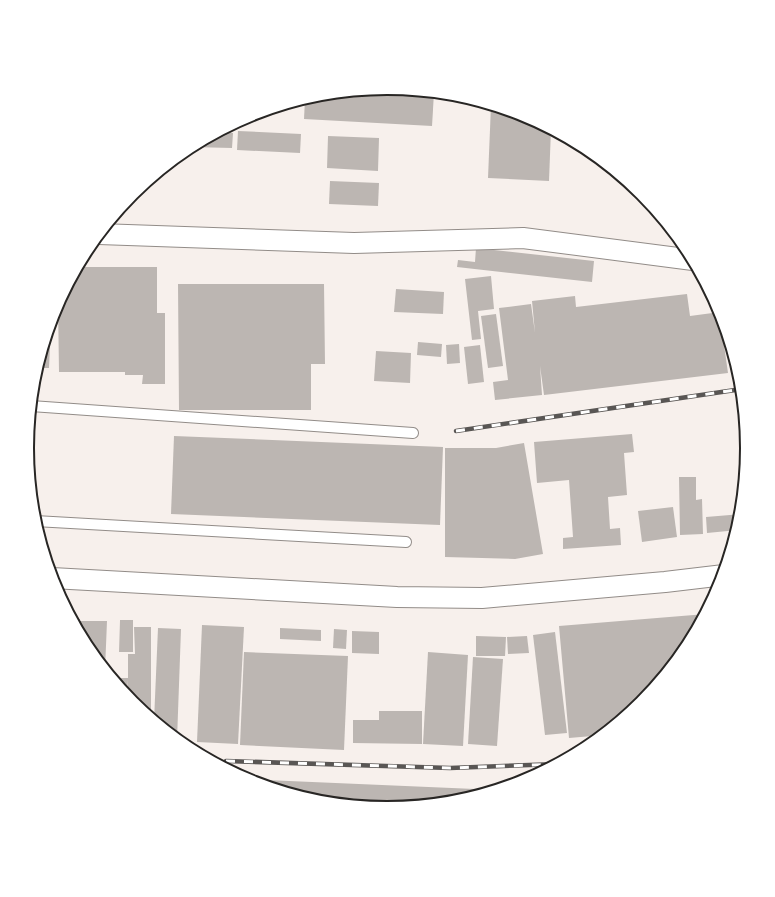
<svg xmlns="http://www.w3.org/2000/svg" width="775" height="897" font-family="Inter,sans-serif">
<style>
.building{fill:#bcb6b2}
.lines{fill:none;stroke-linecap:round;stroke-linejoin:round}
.lane-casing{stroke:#928c88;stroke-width:12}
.street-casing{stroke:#928c88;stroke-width:22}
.lane{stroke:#fff;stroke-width:10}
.street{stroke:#fff;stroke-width:20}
.rail-casing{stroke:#595654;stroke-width:4.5}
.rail{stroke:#fff;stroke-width:3;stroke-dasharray:9;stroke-linecap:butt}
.rim{fill:none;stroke:#282624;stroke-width:2}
</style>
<rect width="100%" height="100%" fill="#f7f0ec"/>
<!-- building -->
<g class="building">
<path d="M 388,88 L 434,93 L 432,126 L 304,119 L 305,99 L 317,95 Z"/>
<path d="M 491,105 L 526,116 L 551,129 L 549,181 L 488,178 Z"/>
<path d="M 226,128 L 225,132 L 233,133 L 232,148 L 191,147 Z"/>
<path d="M 238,131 L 301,134 L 300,153 L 237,150 Z"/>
<path d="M 328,136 L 379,138 L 378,171 L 327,168 Z"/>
<path d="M 330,181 L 379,183 L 378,206 L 329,204 Z"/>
<path d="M 476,248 L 594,261 L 592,282 L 457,267 L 458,260 L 475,262 Z"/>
<path d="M 78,267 L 157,267 L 157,313 L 165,313 L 165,384 L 142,384 L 143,375 L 125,375 L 125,372 L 59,372 L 58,303 Z"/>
<path d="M 491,276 L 494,309 L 478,311 L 481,339 L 472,340 L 465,279 Z"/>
<path d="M 178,284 L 324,284 L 325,364 L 311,364 L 311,410 L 179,410 Z"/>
<path d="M 396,289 L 444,292 L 443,314 L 394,312 Z"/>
<path d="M 687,294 L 690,316 L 720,312 L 723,334 L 728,334 L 731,344 L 724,345 L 728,373 L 544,395 L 540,366 L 542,395 L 495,400 L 493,382 L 508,380 L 499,308 L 531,304 L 535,333 L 532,301 L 575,296 L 576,307 Z"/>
<path d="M 496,314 L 503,366 L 488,368 L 481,316 Z"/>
<path d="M 51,323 L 49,368 L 37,368 Z"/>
<path d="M 418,342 L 442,344 L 441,357 L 417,355 Z"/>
<path d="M 459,344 L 460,363 L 447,364 L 446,345 Z"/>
<path d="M 480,345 L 484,382 L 468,384 L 464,347 Z"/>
<path d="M 376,351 L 411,353 L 410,383 L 374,381 Z"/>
<path d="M 632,434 L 634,452 L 624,453 L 627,495 L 608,497 L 610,529 L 620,528 L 621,545 L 563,549 L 563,538 L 573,537 L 569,480 L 537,483 L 534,442 Z"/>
<path d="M 174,436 L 443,447 L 440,525 L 171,514 Z"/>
<path d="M 524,443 L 543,554 L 515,559 L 445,557 L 445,448 L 496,448 Z"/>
<path d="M 679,477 L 696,477 L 696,500 L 702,499 L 703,534 L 680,535 Z"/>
<path d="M 673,507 L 677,537 L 642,542 L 638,511 Z"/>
<path d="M 742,514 L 738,530 L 707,533 L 706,517 Z"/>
<path d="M 706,614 L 688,648 L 683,648 L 684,653 L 642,704 L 604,735 L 569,738 L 559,626 Z"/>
<path d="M 72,619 L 80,619 L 80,621 L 107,621 L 105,670 L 88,649 L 80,635 L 81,622 L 79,633 Z"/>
<path d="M 120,620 L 133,620 L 133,652 L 119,652 Z"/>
<path d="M 202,625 L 244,627 L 238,744 L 197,742 Z"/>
<path d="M 134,627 L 151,627 L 151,719 L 128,698 L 128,680 L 127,697 L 112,678 L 128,678 L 128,654 L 135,654 Z"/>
<path d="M 158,628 L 181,629 L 177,740 L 154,721 Z"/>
<path d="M 280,628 L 321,630 L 321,641 L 280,639 Z"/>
<path d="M 334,629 L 347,630 L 346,649 L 333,648 Z"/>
<path d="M 352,631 L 379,632 L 379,654 L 352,653 Z"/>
<path d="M 555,632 L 567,733 L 545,735 L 533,635 Z"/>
<path d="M 476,636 L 506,637 L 505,656 L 476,656 Z"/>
<path d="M 527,636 L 529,653 L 508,654 L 507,637 Z"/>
<path d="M 244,652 L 348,656 L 344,750 L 240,745 Z"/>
<path d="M 428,652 L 468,655 L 463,746 L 423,744 Z"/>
<path d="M 473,657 L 503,659 L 497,746 L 468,744 Z"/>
<path d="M 379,711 L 422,711 L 422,744 L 353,743 L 353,720 L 379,720 Z"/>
<path d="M 245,779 L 475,789 L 475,797 L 458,802 L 387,809 L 317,802 Z"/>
</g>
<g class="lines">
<defs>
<g id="lane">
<path d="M 31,406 L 413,433"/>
<path d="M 35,521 L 406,542"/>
</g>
<g id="street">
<path d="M 99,234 L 354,243 L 523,238 L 693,260"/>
<path d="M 52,578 L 397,597 L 482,598 L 665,582 L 724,575"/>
</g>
</defs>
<!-- lane casing -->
<use href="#lane" class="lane-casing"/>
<!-- street casing -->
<use href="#street" class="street-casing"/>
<!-- lane -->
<use href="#lane" class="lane"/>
<!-- street -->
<use href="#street" class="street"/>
<defs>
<g id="rail">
<path d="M 456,431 L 742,389"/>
<path d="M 226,761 L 450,768 L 558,764"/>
</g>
</defs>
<!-- rail casing -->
<use href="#rail" class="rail-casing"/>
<!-- rail -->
<use href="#rail" class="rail"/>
</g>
<!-- crop -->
<path d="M0 0H775V897H0ZM34 448a353 353 0 1 1 706 0a353 353 0 1 1-706 0Z" fill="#fff" fill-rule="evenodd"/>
<path class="rim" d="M34 448a353 353 0 1 1 706 0a353 353 0 1 1-706 0Z"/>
</svg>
